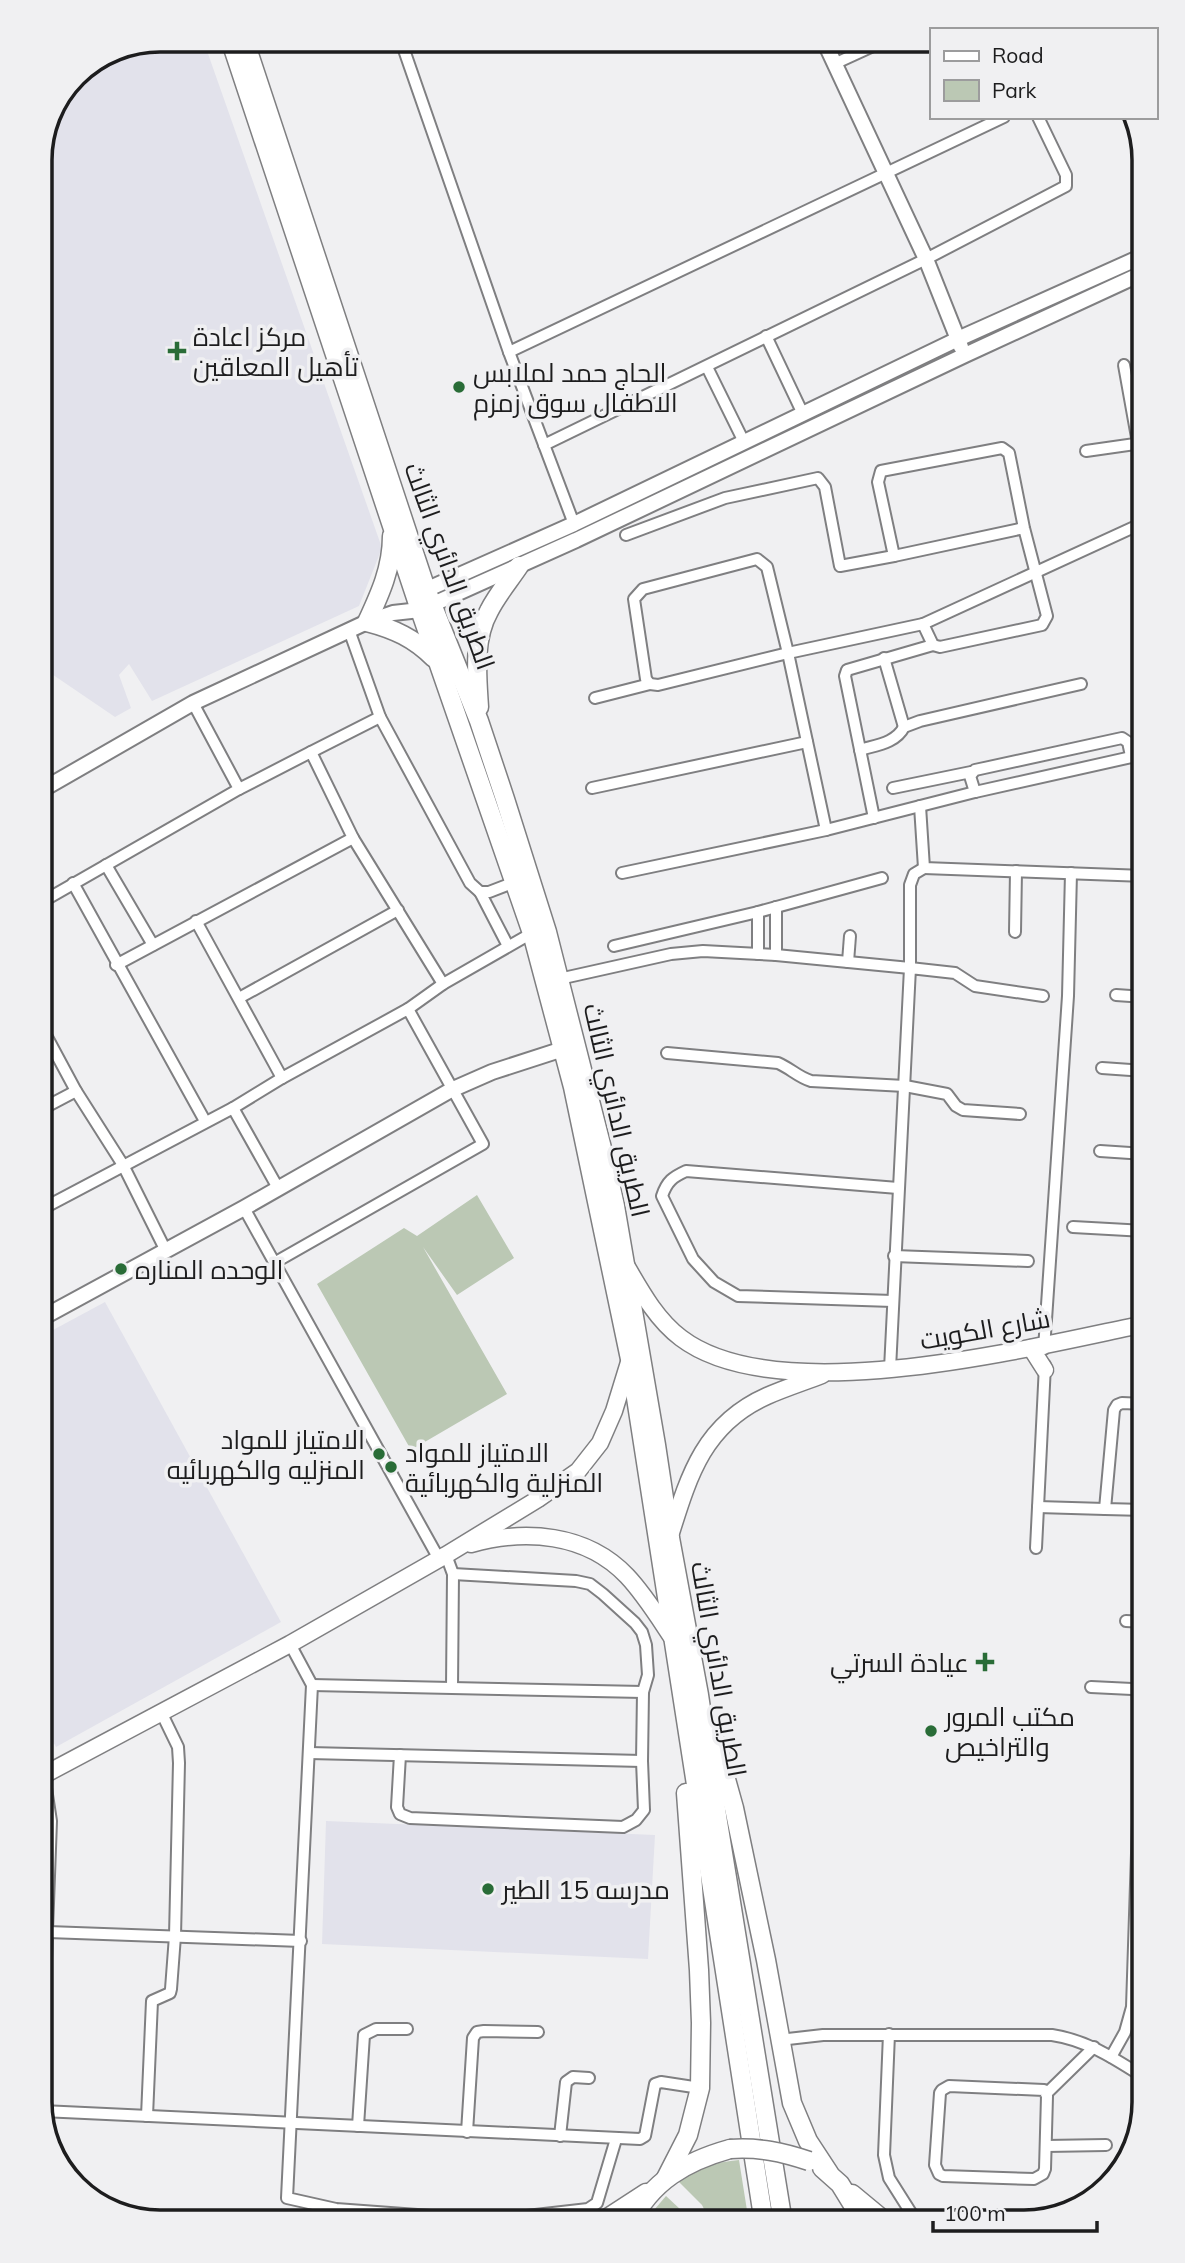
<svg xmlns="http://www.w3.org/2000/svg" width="1185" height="2263" viewBox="0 0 1185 2263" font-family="Mulish,Cairo,sans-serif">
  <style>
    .built { fill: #e2e2eb }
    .green { fill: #bbc8b4 }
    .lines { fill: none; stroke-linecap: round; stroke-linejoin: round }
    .minor-casing { stroke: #7f7f81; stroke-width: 14 }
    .tertiary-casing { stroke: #7f7f81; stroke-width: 18 }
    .secondary-casing { stroke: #7f7f81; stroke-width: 19 }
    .trunk-casing { stroke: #7f7f81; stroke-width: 21 }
    .minor { stroke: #fff; stroke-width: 10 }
    .tertiary { stroke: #fff; stroke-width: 14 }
    .secondary { stroke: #fff; stroke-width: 16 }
    .trunk { stroke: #fff; stroke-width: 18 }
    .trunk-bridge-casing { stroke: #7f7f81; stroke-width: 21; stroke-linecap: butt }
    .trunk-bridge { stroke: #fff; stroke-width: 18 }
    .poi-dot { fill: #296c37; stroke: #f0f0f2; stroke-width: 2.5 }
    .labels { text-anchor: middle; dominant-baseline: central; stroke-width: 7; stroke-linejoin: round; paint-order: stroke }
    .poi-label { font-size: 26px; fill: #1d1d1e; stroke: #f0f0f2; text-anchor: start }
    .street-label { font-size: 26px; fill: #1d1d1e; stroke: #f0f0f2 }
    .rim { fill: none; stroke: #1d1d1e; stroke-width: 3.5 }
  </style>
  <rect width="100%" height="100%" fill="#f0f0f2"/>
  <g class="built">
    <path d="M206,48L382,548L359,606L152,701L129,664L119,675L131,708L115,717L40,666V153L76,75L115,49Z"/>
    <path d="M105,1302L281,1622L56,1747L40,1718V1337Z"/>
    <path d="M326,1821L655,1835L648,1959L322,1944Z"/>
  </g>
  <g class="green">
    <path d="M477,1195L514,1258L457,1295L423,1247L507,1394L411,1450L317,1284L404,1228L417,1236Z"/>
    <path d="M739,2160L749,2223H711L702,2205L678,2181C697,2167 716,2162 739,2160Z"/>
    <path d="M666,2196L695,2223H647L649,2216Z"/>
  </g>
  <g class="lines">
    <defs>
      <g id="minor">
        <path d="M403,47L509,352L574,524"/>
        <path d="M834,64L882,42"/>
        <path d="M766,336L803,414"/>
        <path d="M509,352L1004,117"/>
        <path d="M1124,365L1138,443"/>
        <path d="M707,367L744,442"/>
        <path d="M544,445L926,259L1066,186V175L1038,117"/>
        <path d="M1086,451L1142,443"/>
        <path d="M626,535L725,498L818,478L825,487L840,566L894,556"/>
        <path d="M757,559L767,567L788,653L658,685L650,684L646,679L634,599L643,589Z"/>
        <path d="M923,624L933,645L940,647L1042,625L1047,616L1024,528L1009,453L1002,448L881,471L878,482L894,556L1024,528"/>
        <path d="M349,630L380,717"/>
        <path d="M884,658L904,727"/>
        <path d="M595,698L650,684"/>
        <path d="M860,750C876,745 896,743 904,727L920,721L1081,684"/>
        <path d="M311,752L380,717L470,883L480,892H489L515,882"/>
        <path d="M1145,754L975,792L826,830L788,653L923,624L1145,522"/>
        <path d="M40,772L48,786"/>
        <path d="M592,788L807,742"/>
        <path d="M893,788L971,772"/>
        <path d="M975,792L970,776L975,770L1122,738L1128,742L1131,756"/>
        <path d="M920,806L924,868L1145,876"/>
        <path d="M874,818L845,676L847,670L933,645"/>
        <path d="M353,838L443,984"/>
        <path d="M106,865L153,945"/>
        <path d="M622,873L826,830"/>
        <path d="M73,883L205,1121"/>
        <path d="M480,892L508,946"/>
        <path d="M40,903L239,789L193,703"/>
        <path d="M196,921L282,1078"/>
        <path d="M1015,932L1016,871"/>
        <path d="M614,946L758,912L882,878"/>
        <path d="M758,954V912"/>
        <path d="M776,955V907"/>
        <path d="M848,962L850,936"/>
        <path d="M116,965L353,838L311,752L239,789"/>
        <path d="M559,979L671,954L703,951L776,955L910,968V885L914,874L924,868"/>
        <path d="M1116,995L1145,997"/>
        <path d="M239,998L398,910"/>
        <path d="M408,1009L443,984L532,933"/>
        <path d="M40,1024L76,1091L123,1165L166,1251"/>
        <path d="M667,1053L778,1063C790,1068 798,1077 811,1081L905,1086L947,1094L956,1106L963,1110L1020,1114"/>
        <path d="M1102,1068L1145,1071"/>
        <path d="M40,1110L76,1091"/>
        <path d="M1100,1151L1145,1154"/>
        <path d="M244,1208L439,1559"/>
        <path d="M40,1210L233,1108"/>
        <path d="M1073,1227L1145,1231"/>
        <path d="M894,1256L1028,1261"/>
        <path d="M274,1263L483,1144L408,1009L282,1078L233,1108L278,1188"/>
        <path d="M893,1301L738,1296L714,1282L693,1259L662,1196C667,1181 673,1177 686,1171L898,1188"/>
        <path d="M1044,1349L1068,996L1071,873"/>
        <path d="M890,1369L910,968L955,973L975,986L1043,996"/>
        <path d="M1038,1507L1105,1509"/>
        <path d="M1145,1510L1105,1509L1114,1410L1117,1405L1122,1403L1145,1404"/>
        <path d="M1036,1548L1045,1365"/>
        <path d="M446,1555L453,1574L452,1687"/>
        <path d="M1126,1621L1145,1622"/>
        <path d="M290,1644L312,1685L287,2198L336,2209L458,2218H509L588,2209L597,2203L616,2139"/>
        <path d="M312,1685L643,1692"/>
        <path d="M1091,1687L1132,1689L1139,1693L1142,1700L1132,2007L1125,2032L1111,2057"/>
        <path d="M309,1753L642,1761"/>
        <path d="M400,1755L397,1807L400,1814L410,1818L623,1827L636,1820L644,1810L642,1761L643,1692L648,1675L646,1645L642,1632L635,1623L603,1594L590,1584L576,1581L453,1574"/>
        <path d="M48,1932L301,1941"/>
        <path d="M40,1992L45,1985L51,1821L44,1775"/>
        <path d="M889,2034L884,2155L889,2178L913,2216L918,2220L933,2223"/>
        <path d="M779,2040L823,2035H1052C1087,2040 1115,2059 1145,2078"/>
        <path d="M949,2086L1044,2090L1047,2096L1045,2169L1043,2174L1034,2179L943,2176L939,2174L935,2165L940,2093L942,2090Z"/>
        <path d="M1047,2093L1094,2047"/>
        <path d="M42,2111L640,2139L645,2136L655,2084L661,2082L700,2088"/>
        <path d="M147,2116L152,2001L170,1993L171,1989L175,1936L179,1763L178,1747L162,1714"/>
        <path d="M358,2126L364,2035L376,2029H407"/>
        <path d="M467,2132L473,2038L477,2032L484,2031L538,2032"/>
        <path d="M560,2136L566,2082L573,2077L589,2078"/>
        <path d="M1046,2146L1106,2145"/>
      </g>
      <g id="tertiary">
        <path d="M825,43L926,259L961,347"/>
        <path d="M419,593L574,524L958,339L1145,255"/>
        <path d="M40,791L193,703L367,622L393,613L420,610L576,540L965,355L1145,272"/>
        <path d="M40,1319L244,1208L451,1090L492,1072L563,1049"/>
      </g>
      <g id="secondary">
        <path d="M627,1267C642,1293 657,1320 681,1338C779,1412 1032,1347 1145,1324"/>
        <path d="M1031,1348L1045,1370"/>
        <path d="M670,1536C689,1475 704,1424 767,1396C785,1388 804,1382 822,1375"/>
        <path d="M471,1544C525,1529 586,1533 627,1576C644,1594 657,1615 671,1636"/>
        <path d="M40,1777L290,1644L446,1555L538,1499L578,1471L600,1443L614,1411L630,1359"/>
      </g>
      <g id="trunk">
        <path d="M233,48L420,610L532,933L573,1087L630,1359L764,2223"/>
        <path d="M247,48L426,589L479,721L505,799L547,932L604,1156L615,1206L656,1445L670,1538L699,1695L718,1822L783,2223"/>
        <path d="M392,536C392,568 380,594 367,622C394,629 414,638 434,658"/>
        <path d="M479,707C477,676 473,639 489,611C497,595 509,581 519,566"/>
        <path d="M715,1740L734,1808L766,1960L792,2103L808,2141L829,2173"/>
        <path d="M822,2168L840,2184L864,2223"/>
        <path d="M666,2178L688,2135L700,2088L701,2023L699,1970L686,1793"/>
        <path d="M852,2194L887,2223"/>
        <path d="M596,2223L606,2219L646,2193"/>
        <path d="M631,2223C651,2181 687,2161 730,2149"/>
      </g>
    </defs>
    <use href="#minor" class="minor-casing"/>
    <use href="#tertiary" class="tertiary-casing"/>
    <use href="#secondary" class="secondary-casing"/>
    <use href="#trunk" class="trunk-casing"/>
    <use href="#minor" class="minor"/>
    <use href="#tertiary" class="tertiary"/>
    <use href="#secondary" class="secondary"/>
    <use href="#trunk" class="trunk"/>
    <defs>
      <path id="trunk-bridge" d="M730,2149C759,2147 782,2152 809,2161"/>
    </defs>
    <use href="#trunk-bridge" class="trunk-bridge-casing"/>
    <use href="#trunk-bridge" class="trunk-bridge"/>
  </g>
  <g class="poi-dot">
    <path d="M173.5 340.5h7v7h7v7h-7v7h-7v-7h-7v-7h7z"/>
    <circle cx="459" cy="387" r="7"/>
    <circle cx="121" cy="1269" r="7"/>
    <circle cx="379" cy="1454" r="7"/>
    <circle cx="391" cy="1467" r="7"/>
    <path d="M981.5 1651.5h7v7h7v7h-7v7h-7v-7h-7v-7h7z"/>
    <circle cx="931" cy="1731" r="7"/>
    <circle cx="488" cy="1889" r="7"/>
  </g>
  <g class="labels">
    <g class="poi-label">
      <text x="193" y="336">مركز اعادة<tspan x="193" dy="30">تأهيل المعاقين</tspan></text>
      <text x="473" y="372">الحاج حمد لملابس<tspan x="473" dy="30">الاطفال سوق زمزم</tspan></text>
      <text x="135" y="1269">الوحده المناره</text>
      <text x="365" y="1439" text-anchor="end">الامتياز للمواد<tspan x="365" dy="30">المنزليه والكهربائيه</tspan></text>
      <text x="405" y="1452">الامتياز للمواد<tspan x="405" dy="30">المنزلية والكهربائية</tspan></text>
      <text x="969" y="1662" text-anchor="end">عيادة السرتي</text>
      <text x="945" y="1716">مكتب المرور<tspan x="945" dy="30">والتراخيص</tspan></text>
      <text x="502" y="1889">مدرسه 15 الطير</text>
    </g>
    <g class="street-label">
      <text transform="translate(450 566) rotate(70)">الطريق الدائري الثالث</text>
      <text transform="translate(617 1110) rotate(77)">الطريق الدائري الثالث</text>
      <text transform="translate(985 1329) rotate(-10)">شارع الكويت</text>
      <text transform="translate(719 1669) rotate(80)">الطريق الدائري الثالث</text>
    </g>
  </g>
  <path d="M0 0H1185V2263H0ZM160 52H1024A108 108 0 0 1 1132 160V2102A108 108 0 0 1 1024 2210H160A108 108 0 0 1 52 2102V160A108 108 0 0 1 160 52Z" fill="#f0f0f2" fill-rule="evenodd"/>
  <path class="rim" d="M160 52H1024A108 108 0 0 1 1132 160V2102A108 108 0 0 1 1024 2210H160A108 108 0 0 1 52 2102V160A108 108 0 0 1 160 52Z"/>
  <rect x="930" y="28" width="228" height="91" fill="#f0f0f2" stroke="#9c9c9d" stroke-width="2"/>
  <rect x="944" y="51" width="35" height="10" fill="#ffffff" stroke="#9c9c9d" stroke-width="2"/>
  <text x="992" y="63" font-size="21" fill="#1d1d1e">Road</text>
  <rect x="944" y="80" width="35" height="21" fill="#bbc8b4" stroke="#9c9c9d" stroke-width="2"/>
  <text x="992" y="98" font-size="21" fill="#1d1d1e">Park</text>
  <path d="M933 2221v10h164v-10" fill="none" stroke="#1d1d1e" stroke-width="3.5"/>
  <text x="944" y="2221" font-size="21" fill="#1d1d1e" stroke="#f0f0f2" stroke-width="5" paint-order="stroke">100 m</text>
</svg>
